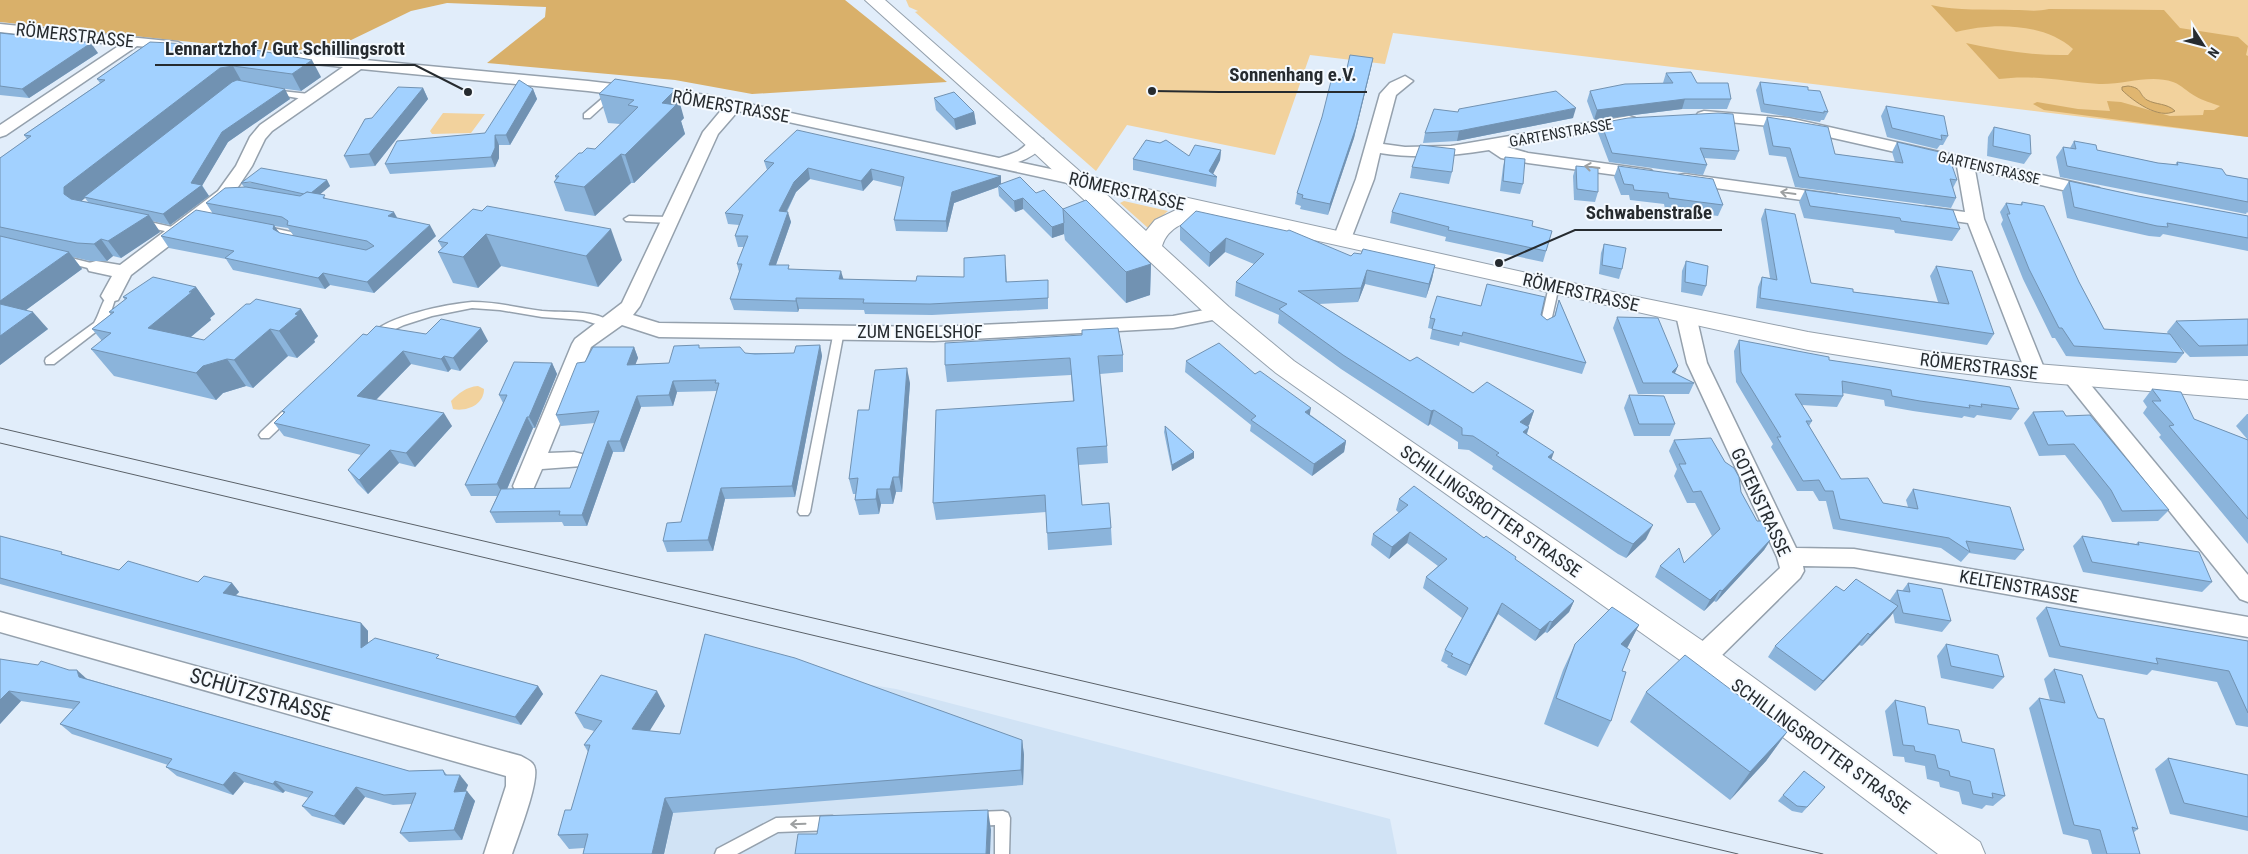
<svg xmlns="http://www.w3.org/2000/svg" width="2248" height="854" viewBox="0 0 2248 854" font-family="'Roboto Condensed',sans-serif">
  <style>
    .built { fill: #d1e3f5 }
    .green { fill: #f2d29d }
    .forest { fill: #d9b06a }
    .water { fill: #e0b670; stroke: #a88c5c }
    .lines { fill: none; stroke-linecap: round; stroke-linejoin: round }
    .service-casing { stroke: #95a1ad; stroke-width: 3 }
    .minor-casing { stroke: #95a1ad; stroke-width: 3 }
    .tertiary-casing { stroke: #95a1ad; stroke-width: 2 }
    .service { fill: #fff; fill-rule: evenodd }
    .minor { fill: #fff; fill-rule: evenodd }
    .tertiary { fill: #fff; fill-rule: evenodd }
    .tram { stroke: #5a6168; stroke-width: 1 }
    .wall { fill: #8bb4db; fill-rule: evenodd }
    .shaded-wall { fill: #7192b2 }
    .building { fill: #a2d1ff; stroke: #7192b2 }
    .oneway { stroke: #9da0a1 }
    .labels { text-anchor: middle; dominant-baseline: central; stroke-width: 4; stroke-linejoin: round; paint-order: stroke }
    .far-street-label { font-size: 15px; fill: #262b2f; stroke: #f5faff }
    .street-label { font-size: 18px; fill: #262b2f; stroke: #f5faff }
    .near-street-label { font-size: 21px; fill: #262b2f; stroke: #f5faff }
    .leader { fill: none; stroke: #262b2f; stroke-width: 2 }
    .callout-dot { fill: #262b2f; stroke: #f5faff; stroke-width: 2 }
    .callout-label { font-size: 19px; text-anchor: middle; font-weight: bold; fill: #262b2f; stroke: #f5faff; stroke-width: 4; stroke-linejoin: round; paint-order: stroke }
  </style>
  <rect width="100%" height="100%" fill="#e1edfa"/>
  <path class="built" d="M800,673L896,689L1390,819L1397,854H665L672,813Z"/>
  <g class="green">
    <path d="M906,0H2248V137L1393,33L1385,64L1310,55L1275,155L1127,125L1096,171L915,12L918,11L909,7Z"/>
    <path d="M443,113L484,114H485L471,133L432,134L430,131Z"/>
    <path d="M1124,201L1168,211L1148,228L1120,203Z"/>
    <path d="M478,386L484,389C484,405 466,412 453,409L451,401C459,393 466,387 478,386Z"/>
  </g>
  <g class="forest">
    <path d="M0,0H845L947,82L752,94L675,80L487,63L545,17L546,7L447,3L411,11L345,43L287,52L0,22Z"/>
    <path d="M1931,5C1958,11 1986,9 2014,10C2027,10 2036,12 2049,9L2164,10L2180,28L2238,37L2248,46L2246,55L2248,56V137L2044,110L2033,104L2037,102L2078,109L2110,111L2107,101L2121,102L2170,116L2203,115L2204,110H2214L2220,106C2212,103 2203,101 2195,96C2187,92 2182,85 2173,82C2149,74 2124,85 2099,84C2065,82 2034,74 1999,79L1966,43C1999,50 2034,56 2068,55L2073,49C2044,23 1993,22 1956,32Z"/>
  </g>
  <path class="water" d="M2128,86C2143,88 2138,94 2147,100C2156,105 2167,103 2175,111C2159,120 2133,101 2122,90V87Z"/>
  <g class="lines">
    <defs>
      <g id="service">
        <path d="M271,90L309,94L313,97L309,100L274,94H271Z"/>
        <path d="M611,91L614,92V96L590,118H584V114Z"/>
        <path d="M629,216L670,217L675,220L670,223L626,221L624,219Z"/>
        <path d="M141,220L181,229L183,231L178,234L138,225V221Z"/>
        <path d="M263,226L291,232L293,234L291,238L299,242L297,244L294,245L283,241L282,236L260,231V227Z"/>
        <path d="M63,256L99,265L101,267L96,270L60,261L58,259Z"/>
        <path d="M1554,283L1559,286L1550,326L1545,329L1540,326L1549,286Z"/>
        <path d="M111,293L116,296L110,315L102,327L54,364H46L45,361L46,358L94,323C100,314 103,296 111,293Z"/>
        <path d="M472,302C497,302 519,308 542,311C562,313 600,309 614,325L609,328L583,320L542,317L500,310L472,308L432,316L404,325L376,338L371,335C386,316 448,304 472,302Z"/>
        <path d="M839,328L844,331L810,512L808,515H800L798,512L834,331Z"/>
        <path d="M286,411L290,412L292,415L290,418L269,438H261L259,435L261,432L282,412Z"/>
        <path d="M1003,811L1008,813L1010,818L1009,854H995V825L976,826L971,824L969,819L971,814L976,812Z"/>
        <path d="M832,816L837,818L839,823L837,828L832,830L778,832L737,854H715L717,849L776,818Z"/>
      </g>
      <g id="minor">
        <path d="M0,24L178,42L185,46L178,50L137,46L6,135L0,137V125L120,45L0,32Z"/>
        <path d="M281,52L588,81L707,95L999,158C1005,156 1012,154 1018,151C1028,145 1030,136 1043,139L1045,143C1038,153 1030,158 1018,162L1083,176L1086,180L1083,184L1077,185L738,111L718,134L640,306L633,315L659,323L934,327L1173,316L1220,307L1227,309L1230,313L1227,317L1173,328L934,341L659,337L622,325L591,347L548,453L574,452L582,454L585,460L582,466L542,469L532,492L524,494L516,492L513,486L572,344L575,339L622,303L703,132L723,108L588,91L361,69L272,131L265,139L252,166L230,199L131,275L118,300L111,302L104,300L101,296L112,276L89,271L87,267L89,263L96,261L120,265L218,191L236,166L250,137L260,125L343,67L276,60L273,57L276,54Z"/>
        <path d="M1405,76L1413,81L1396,95L1383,144L1405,147L1451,146L1629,116L1635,118L1637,121L1635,124L1507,147L1528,153L1645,169L1651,170L1654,174L1651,178L1645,179L1528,163L1501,158L1489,150C1452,156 1417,159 1380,153L1374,179L1351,239L1348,243H1336L1333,239L1356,179L1380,94L1390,83Z"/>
        <path d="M1704,111L1789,118L2099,188L2102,192L2099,196L2093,197L1975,170L1984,219L2046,373L2043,378L2036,380L2029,378L2026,373L1968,223L1926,217L1920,216L1917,212L1920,208L1926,207L1965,212L1957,166L1789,128L1698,119L1696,116L1698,113Z"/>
        <path d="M1685,174L1831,194L1837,195L1840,199L1837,203L1831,204L1679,183L1676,179L1679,175Z"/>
        <path d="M1686,309L1693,310L1696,315L1707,363L1796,548L1854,549L2248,617V637L1854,567L1803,566L1804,571L1800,578L1711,666L1702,669L1693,666L1689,658L1693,650L1780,568L1777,557L1687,363L1676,315L1679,310Z"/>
        <path d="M2073,370L2080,372L2248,575V602L2240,599L2066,382L2063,377L2066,372Z"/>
        <path d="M0,612L521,756C528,760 534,762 535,769C538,785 518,836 512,854H484L506,786V776L0,632Z"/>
      </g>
      <path id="tertiary" d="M865,0H885L1084,175L1627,295L1808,332L1926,351L2036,364L2248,381V399L2036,382L1926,369L1808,350L1206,216C1188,221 1168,226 1162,246L1229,307L1294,361L1713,648L1980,842L1985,854H1938L1691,668L1276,373L1211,319L1029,148ZM1104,192L1178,209L1155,220L1146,231Z"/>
    </defs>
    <use href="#service" class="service-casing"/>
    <use href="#minor" class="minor-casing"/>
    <use href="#tertiary" class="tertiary-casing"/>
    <use href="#service" class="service"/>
    <use href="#minor" class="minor"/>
    <use href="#tertiary" class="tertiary"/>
    <g class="tram">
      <path d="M0,428L1823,854"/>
      <path d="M0,443L1738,854"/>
    </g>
  </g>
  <g class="wall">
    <path d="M0,33L98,53L29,98L0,95Z"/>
    <path d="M150,42L321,77L301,91L279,88L290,99L228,142L202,185L209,196L170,225L152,221L160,232L121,258L113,256L107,261H90L73,257L82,269L26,310L48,329L0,365V158L27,139L24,135L100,83L97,79ZM85,198L88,202L81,201Z"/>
    <path d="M1373,58L1371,68L1354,138L1328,215L1300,209L1301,206L1295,204L1297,193L1345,77Z"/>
    <path d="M1666,73L1697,83L1731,99L1727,109H1682L1594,120L1587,101L1590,91L1663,83Z"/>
    <path d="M615,79L684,118L681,121L685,134L634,183H631L595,216L565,211L554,182L556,179L555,176L582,153L595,149L620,124L608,123L599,94Z"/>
    <path d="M1760,82L1808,90L1828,112L1824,120H1821L1820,122L1761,112L1756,90Z"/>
    <path d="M423,88L428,99L375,166L350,168L344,156L372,118Z"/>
    <path d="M533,89L537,99L510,145H499V158L495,167L390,174L385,164L485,133Z"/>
    <path d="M934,98L974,112L976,124L956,130L936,110Z"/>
    <path d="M1886,106L1948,136L1943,145H1940L1937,149L1887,137L1881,116Z"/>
    <path d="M1458,112L1573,118L1457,141L1423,143L1425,133Z"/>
    <path d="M1767,117L1835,154L1895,162L1892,152L1897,142L1957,180L1953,188L1956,198L1951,208L1795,187L1786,157L1769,155L1763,127Z"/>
    <path d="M1601,123L1739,151L1735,160L1704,158L1707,165L1703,175L1609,162L1598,133Z"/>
    <path d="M1994,127L2031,154L2024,164L1987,156L1988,137Z"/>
    <path d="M2074,141L2097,150L2158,163L2175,165L2177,162L2226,175L2248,179V213L2247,212L2246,214L2060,177L2056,157L2063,147L2070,148Z"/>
    <path d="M1221,150L1220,160L1213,174L1217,177L1216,187L1133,170V159L1189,156Z"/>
    <path d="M1505,157L1523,184L1520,194L1500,191L1503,167Z"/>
    <path d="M764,161L1001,176V184L1036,193L1063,209L1151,264L1150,295L1126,303L1065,240L1064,234L1052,238L1023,209L1015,212L999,196L998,187L954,203L947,232L896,231L894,220L902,187L873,180L863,191L810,179L796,192L787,212L791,222L776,265L790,269L843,279L916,281L964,277L1006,266L1007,282L1048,291V309L932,315L865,314L864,310L799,309L798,312L734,310L730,299L739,272L737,264L744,247H738L735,236L739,225L728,224L725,213L767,170Z"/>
    <path d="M1576,166L1598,192L1595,202L1574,200L1573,176Z"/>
    <path d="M1618,166L1723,205L1718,216L1665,209L1664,204L1630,200L1629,195H1621L1614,177Z"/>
    <path d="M1412,167L1452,172L1449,184L1410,178Z"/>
    <path d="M327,180L330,186L320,194L327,199L397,218L436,236L374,293L330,285L325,289L233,270L226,259L169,248L161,236L213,214L206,203L244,187L241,183ZM274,226L288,228L294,236L280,233Z"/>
    <path d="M2069,181L2138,196L2248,216V251L2163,234L2160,237L2149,236L2067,218L2062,192Z"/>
    <path d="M1805,190L1960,229L1952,241L1895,233L1894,230L1804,218L1799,202Z"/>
    <path d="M2022,202L2079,282L2104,329L2168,334L2167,332L2176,321L2248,319V356L2190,357L2178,345L2184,353L2176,363L2066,356L2055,338H2052L2023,279L2001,224L2003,220L2000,212L2006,203L2020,205Z"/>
    <path d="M473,209L622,260L598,287L501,266L478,288L453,283L438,252L442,248L438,241Z"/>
    <path d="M1765,209L1811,283L1853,292L1938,302L1930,276L1936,266L1994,334L1987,345L1756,308L1758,287L1762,277L1770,278L1761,219Z"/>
    <path d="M1392,212L1532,226L1552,231L1543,262L1445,241L1446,237L1390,223Z"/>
    <path d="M1180,226L1351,256L1361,254L1435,265L1432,279L1426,298L1365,284L1358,302L1319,304L1410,361L1473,393L1534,411L1529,425L1528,426L1529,427L1527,434L1551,459L1646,539L1626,558L1618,554L1492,469L1493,466L1469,450L1458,449V442L1430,424L1428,426L1341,369L1278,323L1279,315L1235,296L1236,282L1254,264L1225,252L1209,267L1180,240Z"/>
    <path d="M1604,244L1622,269L1619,279L1599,274L1601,253Z"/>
    <path d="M1686,261L1706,286L1702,296L1681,292L1682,271Z"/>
    <path d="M196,287L215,314L210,318L211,320L191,337L204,340L301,309L318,336L314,340L315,342L297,358L288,356L253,388L246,386L223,393L216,400L114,376L91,349L102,341L92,329L111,314L109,312L125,300L123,297Z"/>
    <path d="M1559,300L1586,363L1582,374L1460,342L1459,346L1430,339L1432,329L1428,328L1430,318L1481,306L1541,315L1547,320L1554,317Z"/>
    <path d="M1617,317L1678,366L1675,373L1694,383L1689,394H1638L1613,328Z"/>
    <path d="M367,335L488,341L460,371L451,369L448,372L411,364L376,400L452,426L415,467L399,463L368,494L357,483L348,470L361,455L284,436L274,423L284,414L282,411Z"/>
    <path d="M1739,340L1829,360L2019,409L2011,420L1977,415L1974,418L1964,416L1962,418L1913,411L1885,406L1884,400L1843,393V396L1837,407L1802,405L1812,421L1809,426L1841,479L1883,503L1908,507L1906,500L1913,489L2024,550L2015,560L1969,553L1961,562L1941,548L1833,529L1826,501H1819L1813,491H1797L1771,447L1773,444L1736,382L1734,351Z"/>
    <path d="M820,345L822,356L795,497L725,499L713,551L667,552L663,541L681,522L717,391L677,392L673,406L641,407L624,452H613L587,526H564L562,522L496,523L490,512L497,496H471L465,485L503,403L499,395L552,363L557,374L535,428H533L507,489L570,488L595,423L561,426L556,415L585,362L634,347L638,358L635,364L669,363L700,348L745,353H794Z"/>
    <path d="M1123,355V372L1100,374L1107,446L1108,463L1078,465L1082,505L1111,528L1112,545L1048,550L1046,512L936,520L933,503L1073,401L1071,375L947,382L945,365Z"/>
    <path d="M1186,361L1255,374L1346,441L1344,452L1312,476L1250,431L1251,425L1185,372Z"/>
    <path d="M910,383L902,492H896L893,504H881L879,514L859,515L855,500L856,494H853L849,479L869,410Z"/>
    <path d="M2152,389L2194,419L2248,440V544L2159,437L2161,435L2143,413L2147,407L2143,401Z"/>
    <path d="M1629,395L1675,424L1670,436H1634L1624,408Z"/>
    <path d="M2033,412L2066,416L2169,510L2158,521L2112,522L2101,501L2065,455L2039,456L2024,423Z"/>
    <path d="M2247,414H2248V440L2236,426Z"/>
    <path d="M1165,426L1194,452V458L1172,471L1164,432Z"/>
    <path d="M1674,440L1741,492L1757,521L1771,539L1764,550L1716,602L1714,601L1704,611L1655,577L1660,566L1684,563L1712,536L1695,503H1687L1674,476L1677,469L1669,451Z"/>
    <path d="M1399,499L1484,538L1574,601L1569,612L1547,633L1545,632L1535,641L1498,614L1466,676L1447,667L1448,665L1441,661L1445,650L1462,618L1423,588L1426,577L1438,566L1407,543L1389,559L1371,545L1373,534L1399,513L1396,510Z"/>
    <path d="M0,536L119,570L198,582L232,583L239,592L236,595L361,623L368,631V643L442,660L538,686L543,694L521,725L0,584Z"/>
    <path d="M2082,536L2136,544L2138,542L2212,582L2202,592L2083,572L2073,546Z"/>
    <path d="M1908,583L1951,621L1942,632L1895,623L1893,613L1862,646L1859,645L1815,691L1768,657L1775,646L1844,591L1890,600L1897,590L1902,591Z"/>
    <path d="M2046,607L2248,641V727L2236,725L2217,682L2152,670L2147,675L2049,657L2036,618Z"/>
    <path d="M1639,625L1627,648L1611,721L1598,747L1544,724L1563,670L1575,644Z"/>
    <path d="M1946,644L2004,677L1993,689L1941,678L1937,656Z"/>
    <path d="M0,659L88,679L409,771L443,770L447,775L468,785L465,791L475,801L462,840L409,842L400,833L412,804L393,805L365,797L344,825L312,816L302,806L309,798L285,791L283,793L244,782L233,795L177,776L166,767L168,765L72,734L60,724L73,709L21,701L0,724Z"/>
    <path d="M2054,669L2094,709L2138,829L2133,833L2140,854H2092L2088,840L2063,834L2029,708L2039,698L2050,700L2044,679Z"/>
    <path d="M1646,692L1787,732L1766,761L1730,800L1630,722Z"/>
    <path d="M1895,700L1928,724L1962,742L2005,796L1993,806L1986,805L1982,809L1962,804L1959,792L1940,787L1939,782L1927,779L1925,766L1905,762L1904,757L1893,756L1885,711Z"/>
    <path d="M665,706L649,731L680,734L1022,740L1024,755L1023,785L673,813L664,854H583L584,848L569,849L558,835L571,810L588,752L584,745L594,731L584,728L575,713Z"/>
    <path d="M2168,758L2248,775V831L2170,814L2155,769Z"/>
    <path d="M1825,787L1802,813L1792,811L1778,801L1783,795Z"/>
  </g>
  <g class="shaded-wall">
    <path d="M91,43L98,53L29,98L22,89Z"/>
    <path d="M1373,58L1371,68L1354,138L1328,215L1330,204Z"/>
    <path d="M312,60L321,77L301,91L292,74Z"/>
    <path d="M233,66L242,82L84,197L85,198L77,205L64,194V187L220,68Z"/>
    <path d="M423,88L428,99L375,166L369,154Z"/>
    <path d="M285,89L290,99L228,142L202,186L209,196L170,225L163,214L191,183L222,132Z"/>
    <path d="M533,89L537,99L510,145L506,135Z"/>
    <path d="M676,89L684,118L681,121L685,134L634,183L625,155L662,103Z"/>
    <path d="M1685,99L1682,109L1594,120L1597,110Z"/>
    <path d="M1576,108L1573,118L1457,141L1459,131Z"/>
    <path d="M974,112L976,124L956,130L954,119Z"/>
    <path d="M495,135L499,145V158L495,167L491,157Z"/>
    <path d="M1221,150L1220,160L1212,176L1209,171Z"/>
    <path d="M621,154L631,183L595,216L584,187Z"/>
    <path d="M808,168L810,179L796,192L781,222L779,211L794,182Z"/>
    <path d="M871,169L873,180L863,191L861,181Z"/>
    <path d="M1001,176V186L998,185V187L954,203L947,232L946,221L952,192Z"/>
    <path d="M327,180L330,186L312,201L308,195Z"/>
    <path d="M1023,198V209L1015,212L1014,201Z"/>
    <path d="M394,212L400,223L388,216Z"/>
    <path d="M788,212L791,222L772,276L769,265Z"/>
    <path d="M149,215L160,232L121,258L108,241Z"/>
    <path d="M1064,223V234L1052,238V227Z"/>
    <path d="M274,225L281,236L273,229Z"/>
    <path d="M430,225L436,236L374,293L367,282Z"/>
    <path d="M611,229L622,260L598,287L586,256Z"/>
    <path d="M486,234L501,266L478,288L463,257Z"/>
    <path d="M1226,238L1225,252L1209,267L1210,253Z"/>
    <path d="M101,239L113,256L107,261L94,244Z"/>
    <path d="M69,252L82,269L11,321L0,308V301Z"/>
    <path d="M1151,264L1150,295L1126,303V272Z"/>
    <path d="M1435,265L1432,279L1426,298L1429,284Z"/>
    <path d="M1367,270L1365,284L1358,302L1361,288Z"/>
    <path d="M841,271L844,281L839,279Z"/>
    <path d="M323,273L330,285L325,289L318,278Z"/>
    <path d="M196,287L215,314L210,318L211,320L169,355L148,328Z"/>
    <path d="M796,298L799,309L798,312L796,301Z"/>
    <path d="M301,309L318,336L314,340L315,342L297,358L279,331L295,314Z"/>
    <path d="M33,312L48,329L0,365V336Z"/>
    <path d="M481,328L488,341L460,371L453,358Z"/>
    <path d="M270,329L288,356L253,388L234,360Z"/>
    <path d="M820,345L822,356L795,497L792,486Z"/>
    <path d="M634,347L638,358L631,376L627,365Z"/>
    <path d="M403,351L411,364L366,410L357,396Z"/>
    <path d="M444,356L451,369L448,372L441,359Z"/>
    <path d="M227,359L246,386L223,393L216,400L196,373L203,366Z"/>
    <path d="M552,363L557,374L535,428L529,417Z"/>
    <path d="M1678,366L1673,377L1672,372Z"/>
    <path d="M907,368L910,383L902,492L899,477Z"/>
    <path d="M673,381L677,392L673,406L669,395Z"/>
    <path d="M637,396L641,407L624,452L620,441Z"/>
    <path d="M1311,408L1309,419L1305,412Z"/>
    <path d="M1434,410L1430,424L1428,426L1431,411Z"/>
    <path d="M1534,411L1529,425L1515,436L1520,422Z"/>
    <path d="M444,413L452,426L415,467L406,453Z"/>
    <path d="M527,417L533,428L504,496L497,484Z"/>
    <path d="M1529,427L1524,441L1523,432Z"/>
    <path d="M608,441L613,452L587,526L582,515Z"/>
    <path d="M1346,441L1344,452L1312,476L1314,464Z"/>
    <path d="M390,450L399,463L368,494L359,480Z"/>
    <path d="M1194,452V458L1172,471V465Z"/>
    <path d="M1554,452L1549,466L1548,457Z"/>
    <path d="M893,477L896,492L893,504L890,489Z"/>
    <path d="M721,488L725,499L713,551L708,540Z"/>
    <path d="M877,489L881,504L879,514L876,499Z"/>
    <path d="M1653,525L1646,539L1626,558L1633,544Z"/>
    <path d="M1410,532L1407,543L1389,559L1392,547Z"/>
    <path d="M1771,539L1764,550L1716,602L1722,591Z"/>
    <path d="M232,583L239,592L230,601L223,593Z"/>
    <path d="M1720,590L1714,601L1704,611L1710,600Z"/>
    <path d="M1574,601L1569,612L1547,633L1552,622Z"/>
    <path d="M1502,603L1498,614L1466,676L1470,665Z"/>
    <path d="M1898,606L1890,617L1862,646L1870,635Z"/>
    <path d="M1550,621L1545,632L1535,641L1540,630Z"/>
    <path d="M361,623L368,631V657L361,648Z"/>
    <path d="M1639,625L1625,652L1621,644Z"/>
    <path d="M1868,633L1859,645L1815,691L1823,681Z"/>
    <path d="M77,670L88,680L79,677Z"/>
    <path d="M538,686L543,694L521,725L515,717Z"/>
    <path d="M9,691L21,701L0,724V700Z"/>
    <path d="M657,691L665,706L641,745L632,729Z"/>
    <path d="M1787,732L1766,761L1730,800L1750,772Z"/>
    <path d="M1022,740L1024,755L1023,785L1021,770Z"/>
    <path d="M234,772L244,782L233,795L223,785Z"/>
    <path d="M460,775L468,785L462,801L454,792Z"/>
    <path d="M275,781L285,791L283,793L273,784Z"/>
    <path d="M356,787L365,797L344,825L334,816Z"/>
    <path d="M467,791L475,801L462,840L454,830Z"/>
    <path d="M665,798L673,813L664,854H652Z"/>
    <path d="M988,810L991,830L990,854H986Z"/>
  </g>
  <g class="building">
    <path d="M0,33L91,43L22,89L0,86Z"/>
    <path d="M150,42L232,46L312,60L292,74L233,66L220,68L64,187V194L71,199L149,215L108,241L101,239L94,244L77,243L0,227V158L31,136L24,135L105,80L97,79Z"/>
    <path d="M1350,55L1373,58L1356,127L1330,204L1302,198L1303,195L1297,193L1322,117L1331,81L1345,77Z"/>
    <path d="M1691,72L1697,83H1728L1731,99H1685L1597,110L1590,91L1625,84L1673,83L1666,73Z"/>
    <path d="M615,79L676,89L662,103L676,105L625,155L621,154L584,187L554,182L559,176H555L579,153H582L587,148L595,149L638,107L628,105L634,100L599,94Z"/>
    <path d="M237,80L285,89L222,132L191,183L202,185L163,214L84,197L232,82Z"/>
    <path d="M519,80L533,89L506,135H495V148L491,157L385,164L397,141L485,133Z"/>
    <path d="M1760,82L1808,87V90L1820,91L1828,112L1824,111V113L1764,104Z"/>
    <path d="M398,87L423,88L369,154L344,156L365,119L372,118Z"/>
    <path d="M1556,91L1576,108L1459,131L1425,133L1434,109L1458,112L1459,109Z"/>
    <path d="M954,92L974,112L954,119L934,98Z"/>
    <path d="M1886,106L1944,116L1948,136L1941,135L1942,140L1892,128Z"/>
    <path d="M1718,113L1733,114L1739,151L1700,148L1707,165L1612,153L1601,123L1628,118Z"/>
    <path d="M1767,117L1828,127L1835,154L1903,163L1897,142L1948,154L1957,180L1950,179L1956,198L1799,177L1790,148L1773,146Z"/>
    <path d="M1994,127L2030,135L2031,154L1993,146Z"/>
    <path d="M797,130L1001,176L952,192L946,221L894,220L904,177L871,169L861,181L808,168L794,182L779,211L788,212L769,265H789L788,269L841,271L839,279L916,281L917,276L964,277V258L1005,255L1006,282L1048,280V298L930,304L863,303L864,299L796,298V301L730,299L742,264H737L748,236H735L743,215L725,213L774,163L764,161Z"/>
    <path d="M1146,140L1160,143L1166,140L1189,156L1195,145L1221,150L1209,171L1217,177L1133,159Z"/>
    <path d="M2074,141L2096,145L2097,150L2158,163L2178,165L2177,162L2222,169L2226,175L2248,179V202L2067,166L2063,147L2076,149Z"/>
    <path d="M1420,145L1455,149L1452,172L1412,167Z"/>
    <path d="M1505,157L1525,159L1523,184L1503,181Z"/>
    <path d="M1576,166L1598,168V192L1577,189Z"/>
    <path d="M1618,166L1713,179L1723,205L1669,198L1668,193L1634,190L1633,185L1624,184Z"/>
    <path d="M261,168L327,180L311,193L307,192L304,194L250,182L241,183Z"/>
    <path d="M1020,177L1036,193L1044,190L1065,211L1063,209L1064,223L1052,227L1023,198L1014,201L998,185Z"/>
    <path d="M2069,181L2138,196L2248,216V238L2167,223L2168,227L2157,226L2074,207Z"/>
    <path d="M246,187L300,196L307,192L325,195L323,198L394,212L388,216L430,225L367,282L323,273L318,278L225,258L234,251L161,236L196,210L274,225L273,229L280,233L366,250L374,246L367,241L287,225L288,221L282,217L206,203L225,188Z"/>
    <path d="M1805,190L1953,210L1960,229L1901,221L1900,218L1810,206Z"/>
    <path d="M1400,193L1533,221L1532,226L1552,231L1546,251L1448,230L1449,227L1392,212Z"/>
    <path d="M1086,200L1151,264L1126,272L1063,209Z"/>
    <path d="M2022,202L2044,206L2079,282L2104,329L2170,334L2184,353L2074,346L2062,328H2059L2029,269L2007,214H2010L2006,203L2022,205Z"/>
    <path d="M487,206L611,229L586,256L486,234L463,257L438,252L448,243L438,241L473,209L482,211Z"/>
    <path d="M1765,209L1795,214L1811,283L1853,289V292L1949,304L1936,266L1972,271L1994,334L1760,298L1762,277L1777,280Z"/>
    <path d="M1196,211L1287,231L1289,230L1351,256L1354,253L1361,254L1363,249L1435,265L1429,284L1367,270L1361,288L1298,291L1410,361L1417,357L1473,393L1487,382L1534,411L1520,422L1529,427L1523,432L1554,452L1548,457L1653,525L1633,544L1625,540L1496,455L1499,453L1473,436L1462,435V428L1434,410L1431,411L1343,355L1279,309L1287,304L1236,282L1264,254L1226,238L1210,253L1180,226Z"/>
    <path d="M0,236L69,252L0,301Z"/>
    <path d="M1604,244L1626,248L1622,269L1602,265Z"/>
    <path d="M1686,261L1708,266L1706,286L1685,282Z"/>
    <path d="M153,277L196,287L189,292H192L148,328L204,340L246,304H250L256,299L301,309L295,314L298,315L279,331L270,329L234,360L227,359L203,366L196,373L91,349L111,333L92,329L114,312H109L127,298L123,297Z"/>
    <path d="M1487,284L1545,297L1541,315L1547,320L1555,316L1559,300L1586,363L1463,332L1462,336L1432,329L1435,319L1430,318L1437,296L1481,306Z"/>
    <path d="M0,304L33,312L0,336Z"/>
    <path d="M1617,317L1658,318L1678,366L1672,372L1694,383H1643Z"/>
    <path d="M441,319L481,328L453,358L444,356L441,359L403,351L357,396L444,413L406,453L390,450L359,480L348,470L370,445L274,423L285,412L282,411L329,367L363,334L367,335L376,326L426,334Z"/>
    <path d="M2248,319V345L2199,346L2176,321Z"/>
    <path d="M1118,328L1123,355L1098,356L1107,446L1077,448L1082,505L1109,503L1111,528L1047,533L1045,495L933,503L936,410L1074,401L1070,358L945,365V343L1082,335V330Z"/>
    <path d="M1739,340L1829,357V360L2010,387L2019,409L1981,404L1982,407L1969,405L1970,408L1920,401L1892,396L1891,390L1842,381L1843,396L1795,394L1812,421H1806L1841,479L1868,478L1883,503L1918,509L1913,489L2010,507L2024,550L1966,541L1970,552L1949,538L1840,519L1833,491H1825L1819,480L1803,481L1777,437H1781L1741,372Z"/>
    <path d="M1219,343L1255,374L1260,371L1311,408L1305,412L1346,441L1314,464L1251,420L1256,416L1186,361Z"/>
    <path d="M699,345V348L740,347L745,353L755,354L794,353L796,346L820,345L792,486L721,488L708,540L663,541L667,523L681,522L719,383H715L716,380L673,381L669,395L637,396L620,441H608L582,515H559L560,511L490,512L501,489L570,488L599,411L556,415L577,363L585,362L593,347H634L627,365L669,363L674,346Z"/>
    <path d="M514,362L552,363L529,417H527L497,484L465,485L507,395H499Z"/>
    <path d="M907,368L899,477H893L890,489H877L876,499L855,500L858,478L849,479L858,410H869L875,370Z"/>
    <path d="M2152,389L2181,392L2194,419L2248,440V519L2169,426L2174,425L2152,401H2161Z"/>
    <path d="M1629,395L1664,396L1675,424H1639Z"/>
    <path d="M2063,411L2066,416L2090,415L2169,510L2122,511L2111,490L2074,444L2048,445L2033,412Z"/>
    <path d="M1165,426L1194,452L1172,465Z"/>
    <path d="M1711,438L1725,462L1734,468L1739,477L1741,492L1757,521H1762L1771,539L1722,591L1720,590L1710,600L1660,566L1679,548L1684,563L1720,529L1701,491L1693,492L1679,464H1686L1674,440Z"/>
    <path d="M1414,486L1484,538L1486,536L1516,557L1515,559L1574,601L1552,622L1550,621L1540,630L1502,603L1470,665L1451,656L1453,654L1445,650L1468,608L1426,577L1447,559L1410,532L1392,547L1373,534L1408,505L1399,499Z"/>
    <path d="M0,536L62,552L61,554L119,570L128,561L198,582L204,576L232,583L223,593L361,623V648L375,638L439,655L436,658L538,686L515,717L0,578Z"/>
    <path d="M2082,536L2139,545L2138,542L2199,552L2212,582L2092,562Z"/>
    <path d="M1856,579L1898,606L1870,635L1868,633L1823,681L1775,646L1836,586L1844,591Z"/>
    <path d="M1908,583L1942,589L1951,621L1903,613L1897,590L1910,592Z"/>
    <path d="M1612,607L1639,625L1621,644L1630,650L1622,671L1626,672L1611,721L1556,698L1575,644Z"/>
    <path d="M2046,607L2248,641V713L2229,671L2156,658L2158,664L2060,646Z"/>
    <path d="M705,634L795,658L1022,740L1021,770L665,798L652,854H583L588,834L558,835L565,810H571L590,745H584L602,721L575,713L601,675L657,691L632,729L680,734Z"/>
    <path d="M1946,644L1998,655L2004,677L1951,666Z"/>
    <path d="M1685,655L1787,732L1750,772L1646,692Z"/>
    <path d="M0,659L38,665L41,661L69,670H77L79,677L409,771L443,770L445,775H460L454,792L467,791L454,830L400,833L416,793L384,795L356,787L334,816L302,806L313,792L275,781L273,784L234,772L223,785L166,767L172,759L60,724L80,702L9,691L0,700Z"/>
    <path d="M2054,669L2082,675L2094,709L2098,718L2104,719L2138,829L2132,827L2140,854H2107L2100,830L2074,825L2039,698L2065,703Z"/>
    <path d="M1895,700L1925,707L1928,724L1959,730L1962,742L1994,749L2005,796L1992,793L1993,798L1973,794L1970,781L1950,776L1949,771L1938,768L1935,755L1915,751L1914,746L1903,745Z"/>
    <path d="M2168,758L2248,775V817L2184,803Z"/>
    <path d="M1804,771L1825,787L1807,807L1797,806L1783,795Z"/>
    <path d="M988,810L986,854H795L798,834H817L820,816Z"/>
  </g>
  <defs><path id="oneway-shaft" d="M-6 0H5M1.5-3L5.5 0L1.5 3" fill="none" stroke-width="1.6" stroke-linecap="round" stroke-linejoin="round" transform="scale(1.25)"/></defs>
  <g class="oneway">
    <use href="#oneway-shaft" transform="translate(1592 167) rotate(-172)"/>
    <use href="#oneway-shaft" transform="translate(1788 193) rotate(-172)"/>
    <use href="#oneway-shaft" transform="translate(798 824) rotate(178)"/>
  </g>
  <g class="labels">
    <g class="far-street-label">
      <text transform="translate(1561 133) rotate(-10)">GARTENSTRASSE</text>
      <text transform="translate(1989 168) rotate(13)">GARTENSTRASSE</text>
    </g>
    <g class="street-label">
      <text transform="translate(75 35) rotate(6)">RÖMERSTRASSE</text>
      <text transform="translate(731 106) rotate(10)">RÖMERSTRASSE</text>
      <text transform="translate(1127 191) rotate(13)">RÖMERSTRASSE</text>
      <text transform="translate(1581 292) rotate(13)">RÖMERSTRASSE</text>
      <text x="920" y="331">ZUM ENGELSHOF</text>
      <text transform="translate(1979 366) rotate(7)">RÖMERSTRASSE</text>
      <text transform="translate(1761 502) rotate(65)">GOTENSTRASSE</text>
      <text transform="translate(1491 511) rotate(35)">SCHILLINGSROTTER STRASSE</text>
      <text transform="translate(2019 586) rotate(10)">KELTENSTRASSE</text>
      <text transform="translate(1821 746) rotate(36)">SCHILLINGSROTTER STRASSE</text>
    </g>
    <g class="near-street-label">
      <text transform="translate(261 695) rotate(16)">SCHÜTZSTRASSE</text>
    </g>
  </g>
  <path class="leader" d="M468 92L415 65H155M1152 91L1219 92H1367M1499 263L1575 230H1722"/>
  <g class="callout-dot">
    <circle cx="468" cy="92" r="5"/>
    <circle cx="1152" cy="91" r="5"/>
    <circle cx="1499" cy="263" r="5"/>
  </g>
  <g class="callout-label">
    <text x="285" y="55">Lennartzhof / Gut Schillingsrott</text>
    <text x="1293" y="81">Sonnenhang e.V.</text>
    <text x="1649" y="219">Schwabenstraße</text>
  </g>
  <g transform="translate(2203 45) rotate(126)" stroke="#f5faff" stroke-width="4" paint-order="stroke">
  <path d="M0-4L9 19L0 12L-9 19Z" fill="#262b2f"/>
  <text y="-8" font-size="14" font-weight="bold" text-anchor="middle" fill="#262b2f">N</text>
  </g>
</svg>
